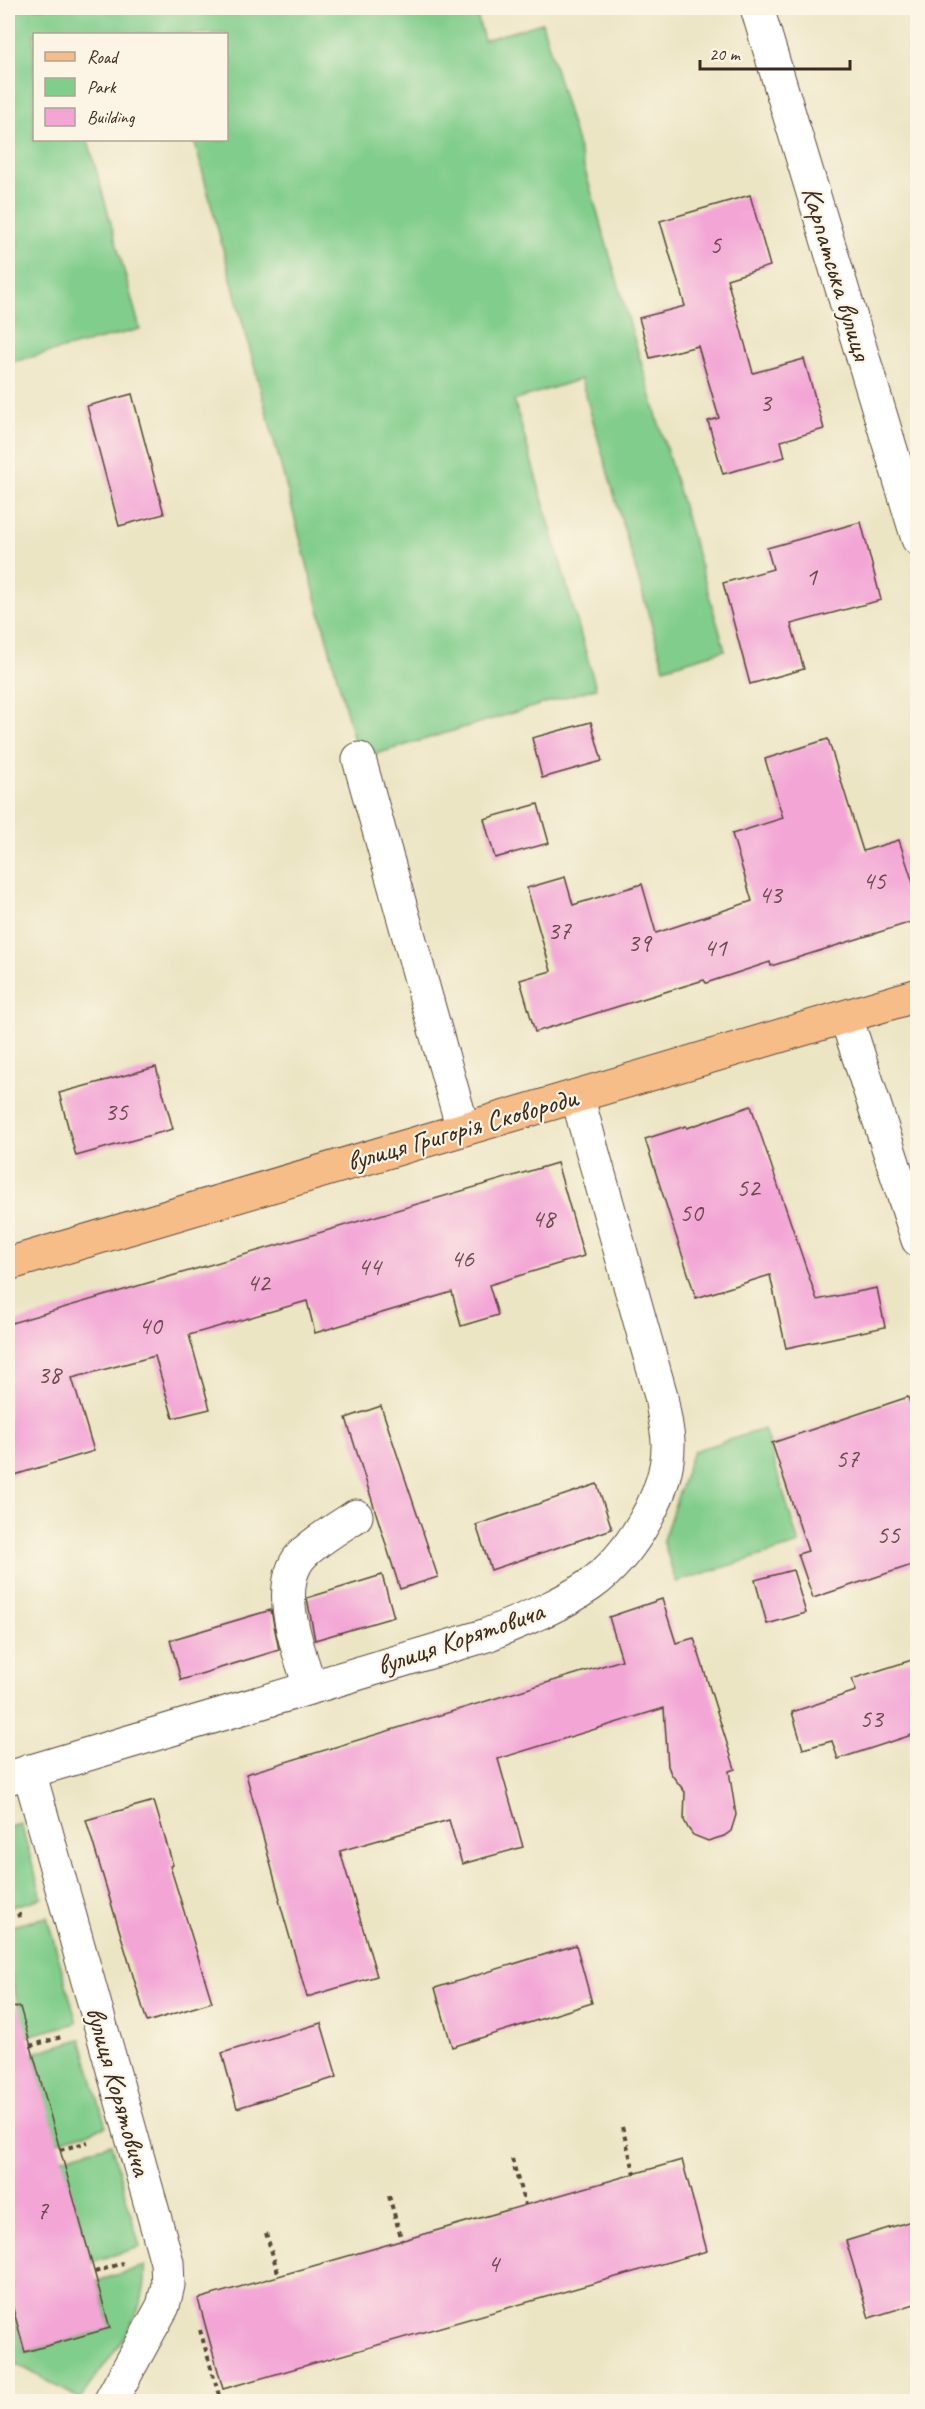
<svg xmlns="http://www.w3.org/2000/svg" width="925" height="2409" viewBox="0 0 925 2409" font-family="Caveat,sans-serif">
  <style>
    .green { fill: #81cd8b; stroke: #5e7c54; stroke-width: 1.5 }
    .building { fill: #f3a6d6 }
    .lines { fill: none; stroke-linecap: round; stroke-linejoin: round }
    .minor-casing { stroke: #564637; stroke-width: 35 }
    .major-casing { stroke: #564637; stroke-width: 35 }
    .path { stroke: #564637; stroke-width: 4; stroke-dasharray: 4.5 4.5; stroke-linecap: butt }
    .minor { stroke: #fff; stroke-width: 33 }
    .major { stroke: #f7bd88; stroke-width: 33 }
    .labels { text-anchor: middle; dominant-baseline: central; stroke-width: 4.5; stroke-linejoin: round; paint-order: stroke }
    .number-label { font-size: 26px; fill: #69494c }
    .street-label { font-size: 28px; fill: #3b2a1e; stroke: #fcf5e5 }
  </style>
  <rect width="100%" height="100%" fill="#fcf5e5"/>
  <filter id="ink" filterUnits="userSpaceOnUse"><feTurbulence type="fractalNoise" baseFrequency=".0167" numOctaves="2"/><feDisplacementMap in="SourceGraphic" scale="12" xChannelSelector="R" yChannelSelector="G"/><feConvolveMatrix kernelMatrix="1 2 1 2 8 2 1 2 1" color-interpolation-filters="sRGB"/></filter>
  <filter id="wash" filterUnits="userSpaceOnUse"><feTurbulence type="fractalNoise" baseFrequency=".008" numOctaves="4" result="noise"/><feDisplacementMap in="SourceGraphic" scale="24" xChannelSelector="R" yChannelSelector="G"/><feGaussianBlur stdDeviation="1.35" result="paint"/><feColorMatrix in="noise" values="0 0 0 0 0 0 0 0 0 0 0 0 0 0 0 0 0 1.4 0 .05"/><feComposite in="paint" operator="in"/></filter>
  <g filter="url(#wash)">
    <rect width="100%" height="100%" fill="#ece5c4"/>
    <g class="green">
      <path d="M8,8H475L484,40L542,23L725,650L664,668L581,379L514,400L596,688L359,759L194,140H226V34H34V140H88L140,329L8,363Z"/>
      <path d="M764,1429L799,1544L676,1582L663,1540L693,1451Z"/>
      <path d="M21,1824L42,1898L8,1908V1827Z"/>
      <path d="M47,1917L77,2023L27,2036L8,1967V1927Z"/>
      <path d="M81,2039L106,2127L57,2142L33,2053Z"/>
      <path d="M111,2144L140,2247L91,2262L62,2158Z"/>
      <path d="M145,2266C150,2315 107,2359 80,2399L8,2359V2289L25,2352L110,2328L97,2281Z"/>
    </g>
    <g id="blocks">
      <g class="building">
        <path d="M750,195L770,266L727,279L753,373L804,359L824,429L781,441L785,457L723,474L708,421L719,418L698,346L650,358L639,318L685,306L660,221Z"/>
        <path d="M132,394L164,514L119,526L87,406Z"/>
        <path d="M861,522L881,600L791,624L804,669L750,684L723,583L773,569L767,548Z"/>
        <path d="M591,722L602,761L542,778L532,738Z"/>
        <path d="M828,739L863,851L899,840L918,898V920L771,966L770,962L706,983L704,980L535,1032L520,980L551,971L527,888L565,877L573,905L642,884L656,933L752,901L732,834L783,818L765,759Z"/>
        <path d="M538,804L549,843L495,858L484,819Z"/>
        <path d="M156,1067L173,1129L76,1156L59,1093Z"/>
        <path d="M751,1106L817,1300L877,1288L885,1327L786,1348L770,1275L696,1298L645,1139L686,1126L687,1128Z"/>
        <path d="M557,1163L584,1256L489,1285L498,1315L461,1326L452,1292L315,1333L307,1301L189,1335L210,1409L173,1418L155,1356L72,1378L94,1451L8,1477V1324Z"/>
        <path d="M908,1397L918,1427V1563L813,1598L798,1554L808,1551L772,1443Z"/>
        <path d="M381,1406L438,1577L400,1589L346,1418Z"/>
        <path d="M597,1484L612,1529L491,1570L476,1525Z"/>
        <path d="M793,1570L806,1613L767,1624L755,1580Z"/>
        <path d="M382,1575L394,1617L315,1640L307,1598Z"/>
        <path d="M662,1599L676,1643L694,1638L735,1769L729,1771L736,1815L731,1831L724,1836L708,1841L693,1835L688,1828L684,1820L685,1792L671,1774L668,1766L664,1708L498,1759L523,1847L462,1864L449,1820L340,1851L377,1976L307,1997L279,1900L280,1899L246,1774L622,1660L609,1617Z"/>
        <path d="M271,1610L279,1650L181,1680L170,1640Z"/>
        <path d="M918,1658V1733L838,1759L832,1741L803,1749L792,1712L856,1691L852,1679Z"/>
        <path d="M154,1801L173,1865L170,1866L212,2002L147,2022L86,1820Z"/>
        <path d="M576,1945L592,2003L452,2047L435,1988Z"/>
        <path d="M20,2007L110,2328L25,2352L8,2291V2008Z"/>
        <path d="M321,2023L337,2077L237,2108L222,2053Z"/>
        <path d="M682,2160L707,2251L223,2389L198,2299Z"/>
        <path d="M918,2219V2303L869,2318L846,2241Z"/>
      </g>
    </g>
  </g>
  <g filter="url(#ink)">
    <use href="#blocks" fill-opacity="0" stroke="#564637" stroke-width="1.5"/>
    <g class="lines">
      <defs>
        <g id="minor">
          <path d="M757,8L918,539"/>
          <path d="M359,759L463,1129"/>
          <path d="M846,1017L918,1240"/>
          <path d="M310,1687C299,1650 270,1582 306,1551C321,1538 339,1527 356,1516"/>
          <path d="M29,1771L167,2262L168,2285L163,2306L110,2402"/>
          <path d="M8,1778L487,1635C522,1620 558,1607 590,1585C630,1556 670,1492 668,1441C667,1426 663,1411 661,1396L577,1096"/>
        </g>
        <path id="major" d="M8,1264L918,995"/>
      </defs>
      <use href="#minor" class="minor-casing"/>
      <use href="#major" class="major-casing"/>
      <g class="path">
        <path d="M8,445L9,450"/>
        <path d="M8,1918L24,1914"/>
        <path d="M30,2046L61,2037"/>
        <path d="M622,2127L635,2174"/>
        <path d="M60,2150L88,2142"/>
        <path d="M512,2159L525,2205"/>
        <path d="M389,2196L402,2241"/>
        <path d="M266,2233L279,2276"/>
        <path d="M95,2272L123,2263"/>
        <path d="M200,2330L221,2402"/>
      </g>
      <use href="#minor" class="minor"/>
      <use href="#major" class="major"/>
    </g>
  </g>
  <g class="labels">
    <g class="number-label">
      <text x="715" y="244">5</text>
      <text x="765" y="402">3</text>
      <text x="811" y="576">1</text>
      <text x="874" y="880">45</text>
      <text x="770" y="894">43</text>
      <text x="559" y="930">37</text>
      <text x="639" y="942">39</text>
      <text x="715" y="947">41</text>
      <text x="116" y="1111">35</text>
      <text x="748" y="1187">52</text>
      <text x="691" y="1212">50</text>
      <text x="543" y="1218">48</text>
      <text x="462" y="1258">46</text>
      <text x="369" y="1266">44</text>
      <text x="258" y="1282">42</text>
      <text x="150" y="1325">40</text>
      <text x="49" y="1374">38</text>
      <text x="847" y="1458">57</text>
      <text x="888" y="1534">55</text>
      <text x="871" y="1718">53</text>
      <text x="42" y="2210">7</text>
      <text x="493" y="2263">4</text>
    </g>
    <g class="street-label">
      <text transform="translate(837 273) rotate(73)">Карпатська вулиця</text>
      <text transform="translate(462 1129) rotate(-16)">вулиця Григорія Сковороди</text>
      <text transform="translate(460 1638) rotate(-19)">вулиця Корятовича</text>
      <text transform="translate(119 2091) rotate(74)">вулиця Корятовича</text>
    </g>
  </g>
  <rect width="925" height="2409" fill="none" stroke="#fcf5e5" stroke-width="30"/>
  <rect x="33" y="33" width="195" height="108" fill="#fcf5e5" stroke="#afa495" stroke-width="1.5"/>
  <rect x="45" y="52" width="30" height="9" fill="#f7bd88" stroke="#afa495" stroke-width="1.5"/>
  <text x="87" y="63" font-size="18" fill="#3b2a1e">Road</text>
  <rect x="45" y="78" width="30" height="18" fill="#81cd8b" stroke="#afa495" stroke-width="1.5"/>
  <text x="87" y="93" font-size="18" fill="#3b2a1e">Park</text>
  <rect x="45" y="108" width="30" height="18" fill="#f3a6d6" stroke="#afa495" stroke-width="1.5"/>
  <text x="87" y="123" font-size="18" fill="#3b2a1e">Building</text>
  <path d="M700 60v9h150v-9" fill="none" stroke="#3b2a1e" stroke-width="3"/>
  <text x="709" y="60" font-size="18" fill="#3b2a1e" stroke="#fcf5e5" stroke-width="4.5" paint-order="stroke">20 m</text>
</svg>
